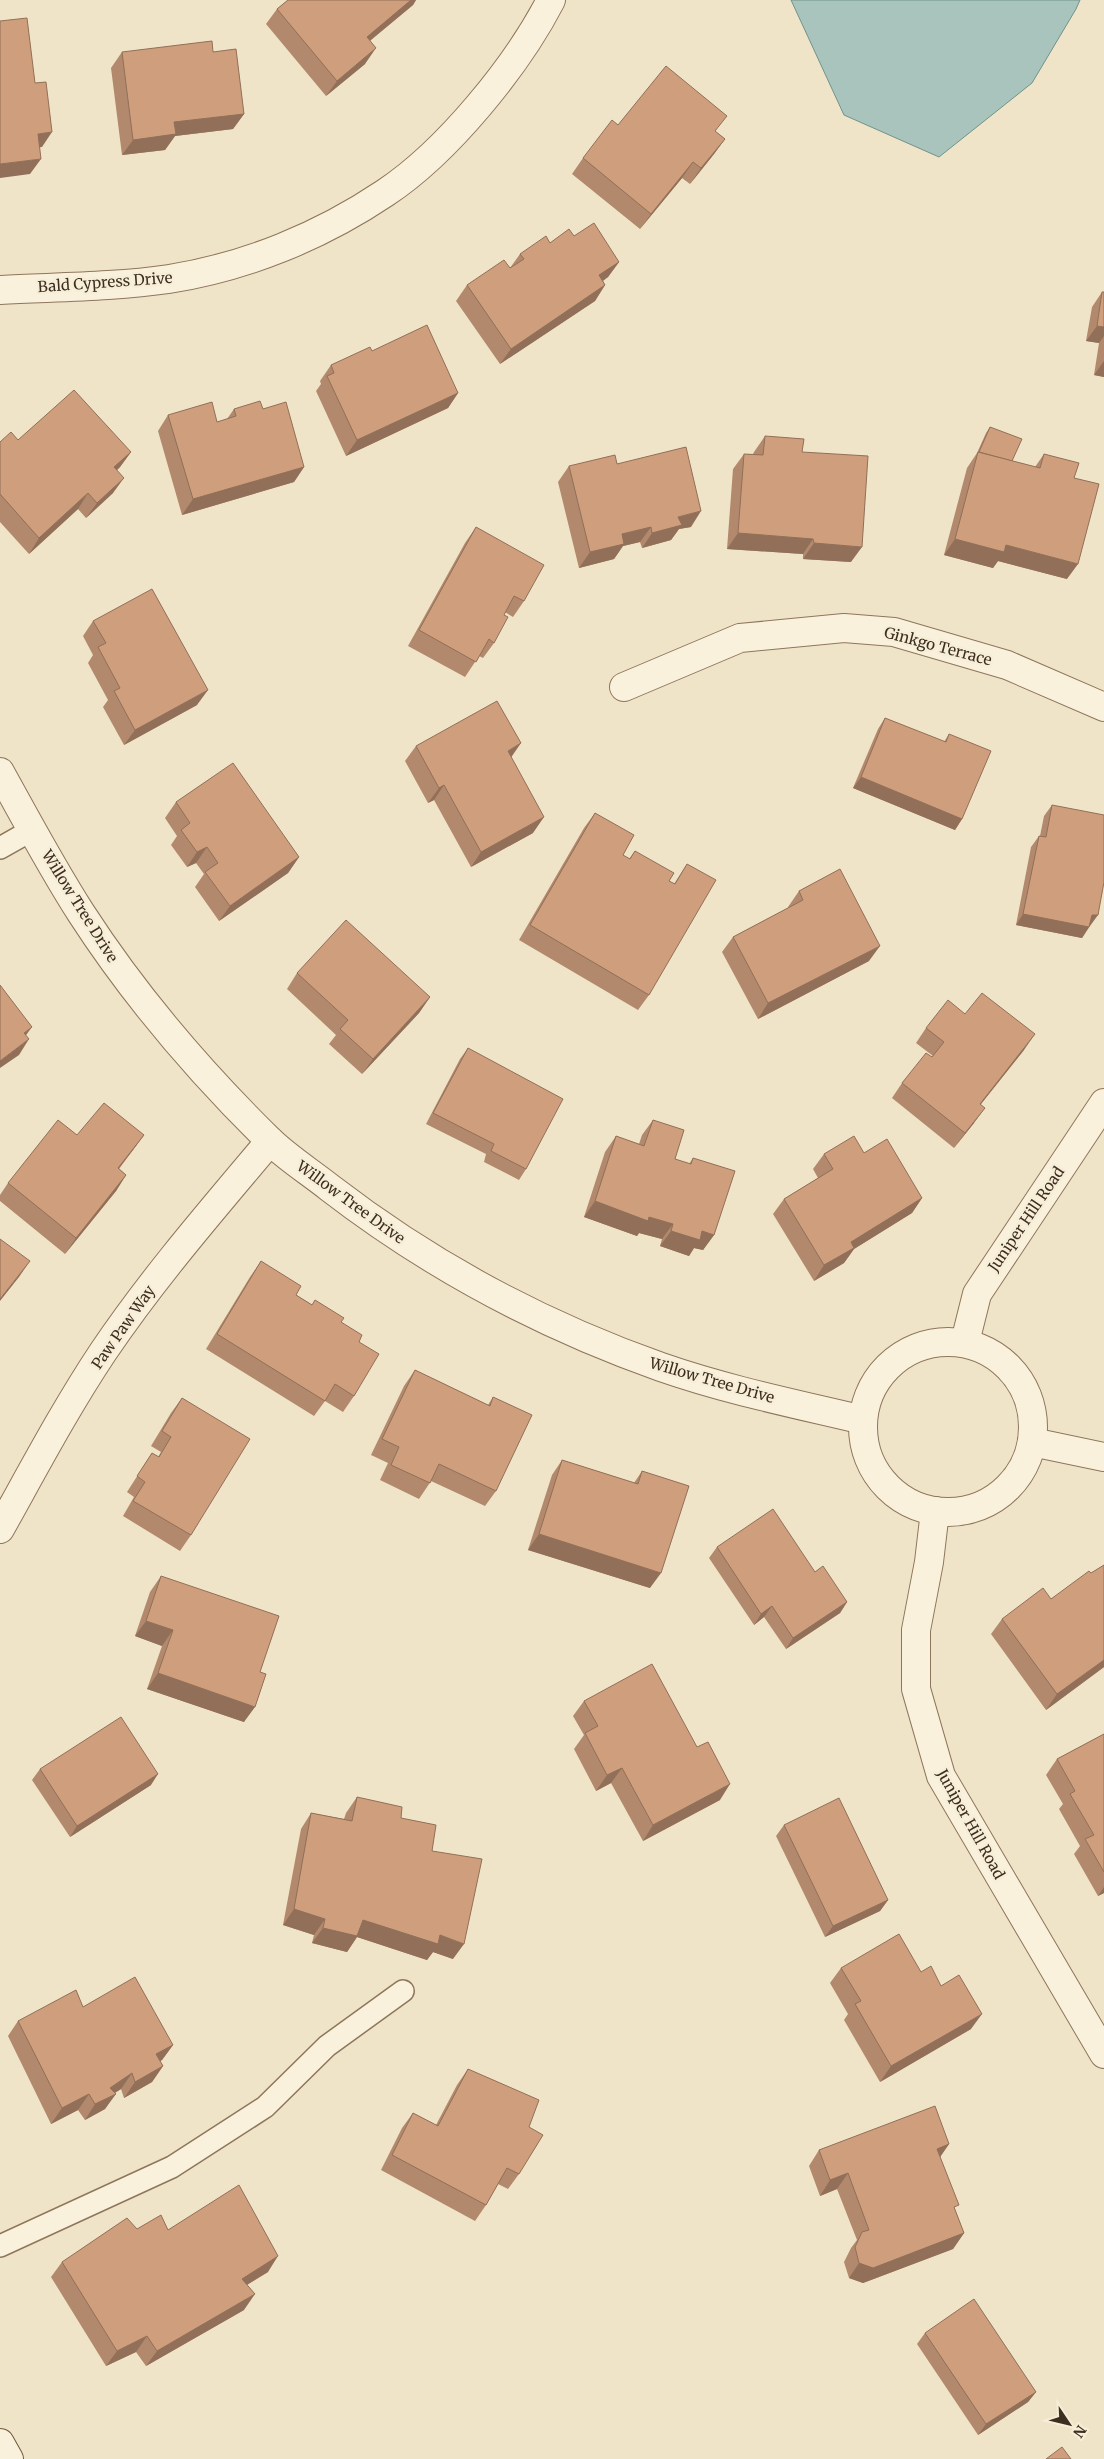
<svg xmlns="http://www.w3.org/2000/svg" width="1104" height="2459" viewBox="0 0 1104 2459" font-family="Merriweather,serif">
  <style>
    .water { fill: #a9c4bc; stroke: #6f938a }
    .lines { fill: none; stroke-linecap: round; stroke-linejoin: round }
    .service-casing { stroke: #8d765c; stroke-width: 24 }
    .minor-casing { stroke: #8d765c; stroke-width: 30 }
    .secondary-casing { stroke: #6f573f; stroke-width: 30 }
    .service { stroke: #faf1dc; stroke-width: 21 }
    .minor { stroke: #faf1dc; stroke-width: 28 }
    .secondary { stroke: #faf1dc; stroke-width: 28 }
    .wall { fill: #b2896c }
    .shaded-wall { fill: #916f58 }
    .building { fill: #cf9f7d; stroke: #916f58 }
    .labels { text-anchor: middle; dominant-baseline: central; stroke-width: 5; stroke-linejoin: round; paint-order: stroke }
    .street-label { font-size: 15px; fill: #3d2e20; stroke: #f7eed8 }
  </style>
  <rect width="100%" height="100%" fill="#f0e4c8"/>
  <path class="water" d="M791,0H1080L1076,9L1032,83L939,157L844,115Z"/>
  <g class="lines">
    <defs>
      <g id="service">
        <path d="M0,848L32,830"/>
        <path d="M0,2246L172,2167L265,2107L327,2046L403,1991"/>
      </g>
      <g id="minor">
        <path d="M0,290C56,287 114,287 169,279C246,267 321,236 385,193C447,152 517,66 551,0"/>
        <path d="M624,687L740,638L844,628L894,632L1007,665L1104,707"/>
        <path d="M0,772C26,819 52,868 81,913C134,995 199,1071 268,1139C286,1157 310,1172 330,1188C430,1265 542,1325 661,1367C727,1390 796,1404 863,1420"/>
        <path d="M965,1342L977,1294L1104,1103"/>
        <circle cx="948" cy="1427" r="85"/>
        <path d="M1032,1442L1104,1457"/>
        <path d="M935,1511L929,1562L916,1630V1689L941,1776L1104,2054"/>
        <path d="M0,1529C33,1470 65,1409 103,1352C153,1278 212,1210 270,1141"/>
      </g>
      <path id="secondary" d="M0,2443L9,2459"/>
    </defs>
    <use href="#service" class="service-casing"/>
    <use href="#minor" class="minor-casing"/>
    <use href="#secondary" class="secondary-casing"/>
    <use href="#service" class="service"/>
    <use href="#minor" class="minor"/>
    <use href="#secondary" class="secondary"/>
  </g>
  <g class="wall">
    <path d="M288,0H416L413,5L370,41L365,64L326,96L266,24L277,9Z"/>
    <path d="M122,52H213L244,114L233,129L175,136L165,150L122,155L111,68Z"/>
    <path d="M618,125L716,132L725,139L714,154L690,184L682,178L640,229L572,174L583,158Z"/>
    <path d="M574,236L619,262L608,277L603,281L605,285L595,301L500,364L456,301L467,285L510,268L520,254L550,243Z"/>
    <path d="M1102,292H1104V377L1094,375L1099,343L1086,341L1092,307Z"/>
    <path d="M372,351L458,393L448,408L346,456L316,391L321,384L320,381L331,365Z"/>
    <path d="M234,409H263L304,467L294,482L182,515L158,431L168,415L217,422L227,419Z"/>
    <path d="M990,427L1012,461L1035,467L1044,454L1074,478L1067,579L998,561L993,568L944,555L967,468L977,453L986,433Z"/>
    <path d="M765,436L802,452L851,562L803,559V554L727,549L733,469L744,454H753L754,452Z"/>
    <path d="M18,440L131,452L120,467L117,470L113,493L86,518L78,509L29,554L0,522V442Z"/>
    <path d="M617,464L691,527L679,529L671,540L642,548L640,542L623,546L614,559L579,568L558,482L569,466Z"/>
    <path d="M476,527L524,601L513,617L505,612L494,643L483,658L479,656L465,677L408,646L465,543Z"/>
    <path d="M93,621L197,705L124,745L103,707L108,700L88,663L93,655L83,636Z"/>
    <path d="M885,718L944,742L949,734L962,819L955,830L853,788L878,729Z"/>
    <path d="M416,746L533,833L471,867L434,800L428,803L405,761Z"/>
    <path d="M176,802L299,857L288,873L219,921L195,887L204,874L196,863L187,867L171,845L177,836L165,818Z"/>
    <path d="M1052,805L1090,926L1082,938L1016,925L1031,847L1039,836H1040L1044,816Z"/>
    <path d="M595,813L623,855L629,859L635,851L669,881L674,884L687,864L649,995L638,1010L519,940L584,828Z"/>
    <path d="M799,891L869,961L758,1019L722,952L733,937L788,908V907Z"/>
    <path d="M297,973L430,997L419,1013L362,1074L329,1044L336,1035L287,989Z"/>
    <path d="M965,1014L1024,1050L981,1104L974,1123L954,1148L892,1098L902,1083L933,1056L916,1043L926,1028Z"/>
    <path d="M468,1048L526,1169L519,1180L484,1162L486,1154L426,1124L460,1059Z"/>
    <path d="M653,1120L675,1159L689,1164L693,1158L714,1235L703,1250L694,1248L689,1256L660,1246L662,1239L639,1233L637,1236L584,1217L605,1152L616,1136L639,1144L642,1135Z"/>
    <path d="M77,1135H144L133,1150L119,1169L126,1175L116,1191L65,1254L0,1201V1195L8,1183Z"/>
    <path d="M864,1153L922,1198L912,1213L854,1249L844,1263L814,1281L773,1214L784,1199L818,1178L813,1169L824,1154Z"/>
    <path d="M261,1261L296,1295L341,1322L359,1342L354,1396L343,1412L325,1401L314,1416L206,1349L250,1277Z"/>
    <path d="M415,1370L488,1405L493,1397L496,1491L485,1506L431,1481L419,1499L380,1480L388,1463L371,1455L404,1386Z"/>
    <path d="M182,1398L191,1535L180,1551L123,1516L134,1497L127,1492L152,1453L158,1457L161,1452L151,1446L171,1413Z"/>
    <path d="M562,1460L634,1483L642,1471L650,1588L528,1550L552,1475Z"/>
    <path d="M717,1547L815,1572L847,1602L840,1613L786,1649L764,1617L754,1625L709,1558Z"/>
    <path d="M1104,1565V1667L1046,1710L991,1634L1002,1619L1051,1599Z"/>
    <path d="M161,1576L260,1672L244,1722L147,1689L162,1646L135,1636L150,1592Z"/>
    <path d="M584,1701L720,1800L643,1841L611,1783L596,1791L574,1749L584,1735L573,1716Z"/>
    <path d="M1104,1734V1893L1098,1896L1074,1854L1080,1846L1059,1809L1063,1804L1046,1775L1057,1759Z"/>
    <path d="M40,1769L151,1785L70,1837L32,1780Z"/>
    <path d="M357,1797L401,1818L432,1851L453,1959L433,1952L427,1960L357,1937L347,1952L312,1943L314,1935L283,1925L301,1829L311,1813L344,1819L346,1813Z"/>
    <path d="M784,1825L888,1900L880,1911L825,1937L776,1836Z"/>
    <path d="M841,1968L921,1972L971,2029L880,2082L844,2020L848,2014L830,1983Z"/>
    <path d="M83,2007L173,2045L162,2060L160,2061L163,2066L152,2082L124,2098L121,2089L115,2093L105,2109L85,2120L78,2110L51,2124L8,2036L18,2021Z"/>
    <path d="M468,2069L529,2127L519,2174L508,2189L498,2184L486,2205L475,2221L381,2170L402,2128L413,2113L436,2125L457,2085Z"/>
    <path d="M949,2144L940,2157L955,2210L964,2233L953,2249L863,2283L849,2278L844,2262L851,2248L857,2240L837,2189L820,2196L809,2166L819,2150Z"/>
    <path d="M137,2229L168,2230L268,2272L247,2285L244,2310L146,2366L136,2352L106,2366L51,2277L62,2262Z"/>
    <path d="M925,2333L1036,2392L1028,2402L978,2435L917,2344Z"/>
  </g>
  <g class="shaded-wall">
    <path d="M411,0H416L413,5L356,52L367,37Z"/>
    <path d="M376,48L365,64L326,96L337,81Z"/>
    <path d="M244,114L233,129L175,136L165,150L122,155L133,140L174,122Z"/>
    <path d="M52,132L42,147L27,149L38,134Z"/>
    <path d="M725,139L714,154L690,184L701,168Z"/>
    <path d="M41,159L30,174L0,178V164Z"/>
    <path d="M693,162L682,178L640,229L651,214Z"/>
    <path d="M619,262L608,277L588,291L599,275Z"/>
    <path d="M605,285L595,301L500,364L511,349Z"/>
    <path d="M1097,326L1104,327V336L1099,343L1086,341Z"/>
    <path d="M1104,361V377L1094,375Z"/>
    <path d="M458,393L448,408L346,456L357,440Z"/>
    <path d="M131,452L120,467L104,483L114,467Z"/>
    <path d="M304,467L294,482L182,515L193,499Z"/>
    <path d="M124,478L113,493L86,518L97,503Z"/>
    <path d="M88,493L78,509L29,554L39,538Z"/>
    <path d="M701,511L691,527L679,529L671,540L642,548L652,533L678,517Z"/>
    <path d="M651,527L640,542L623,546L614,559L579,568L590,552L622,534Z"/>
    <path d="M738,533L813,539L803,554L727,549Z"/>
    <path d="M955,539L1006,545L1078,564L1067,579L998,561L993,568L944,555Z"/>
    <path d="M814,543L862,547L851,562L803,559Z"/>
    <path d="M208,690L197,705L124,745L135,730Z"/>
    <path d="M521,743L510,759L508,751Z"/>
    <path d="M861,777L962,819L955,830L853,788Z"/>
    <path d="M444,785L434,800L428,803L439,788Z"/>
    <path d="M544,817L533,833L471,867L481,852Z"/>
    <path d="M207,847L196,863L187,867L197,852Z"/>
    <path d="M299,857L288,873L219,921L230,906Z"/>
    <path d="M1023,914L1089,927L1082,938L1016,925Z"/>
    <path d="M1092,915H1098L1090,926H1084Z"/>
    <path d="M880,946L869,961L758,1019L768,1003Z"/>
    <path d="M430,997L419,1013L362,1074L373,1059Z"/>
    <path d="M32,1027L21,1042L24,1033Z"/>
    <path d="M1035,1034L1024,1050L969,1119L980,1104Z"/>
    <path d="M29,1039L19,1055L0,1068V1061Z"/>
    <path d="M985,1108L974,1123L954,1148L965,1133Z"/>
    <path d="M144,1135L133,1150L107,1183L118,1168Z"/>
    <path d="M126,1175L116,1191L65,1254L76,1238Z"/>
    <path d="M922,1198L912,1213L854,1249L844,1263L814,1281L824,1265L851,1242Z"/>
    <path d="M595,1201L649,1217L673,1224L662,1239L639,1233L637,1236L584,1217Z"/>
    <path d="M671,1231H702L714,1235L703,1250L694,1248L689,1256L660,1246Z"/>
    <path d="M30,1261L19,1277L0,1301V1299Z"/>
    <path d="M539,1534L661,1573L650,1588L528,1550Z"/>
    <path d="M847,1602L840,1613L786,1649L793,1638Z"/>
    <path d="M772,1606L764,1617L754,1625L761,1614Z"/>
    <path d="M146,1621L173,1630L162,1646L135,1636Z"/>
    <path d="M1104,1660V1667L1046,1710L1057,1694Z"/>
    <path d="M158,1673L255,1707L244,1722L147,1689Z"/>
    <path d="M622,1768L611,1783L596,1791L607,1775Z"/>
    <path d="M158,1774L151,1785L70,1837L77,1826Z"/>
    <path d="M730,1784L720,1800L643,1841L653,1825Z"/>
    <path d="M1104,1887V1893L1098,1896Z"/>
    <path d="M888,1900L880,1911L825,1937L833,1926Z"/>
    <path d="M294,1909L325,1919L314,1935L283,1925Z"/>
    <path d="M363,1920L440,1935L464,1944L453,1959L433,1952L427,1960L357,1937L347,1952L312,1943L323,1928Z"/>
    <path d="M982,2014L971,2029L880,2082L891,2066Z"/>
    <path d="M173,2045L162,2060L145,2070L156,2054Z"/>
    <path d="M163,2066L152,2082L124,2098L135,2082Z"/>
    <path d="M132,2073L121,2089L103,2100L116,2094L105,2109L85,2120L95,2104L110,2088Z"/>
    <path d="M89,2094L78,2110L51,2124L62,2108Z"/>
    <path d="M949,2144L938,2160L937,2149Z"/>
    <path d="M848,2173L837,2189L820,2196L830,2180Z"/>
    <path d="M964,2233L953,2249L863,2283L849,2278L859,2263Z"/>
    <path d="M278,2256L268,2272L231,2294L242,2279Z"/>
    <path d="M255,2294L244,2310L146,2366L157,2351Z"/>
    <path d="M147,2336L136,2352L106,2366L117,2351Z"/>
    <path d="M1036,2392L1028,2402L978,2435L986,2424Z"/>
  </g>
  <g class="building">
    <path d="M288,0H411L367,37L376,48L337,81L277,9Z"/>
    <path d="M27,18L35,83L46,82L52,132L38,134L41,159L0,164V21Z"/>
    <path d="M212,41L213,52L236,49L244,114L174,122L176,134L133,140L122,52Z"/>
    <path d="M666,66L727,116L715,131L725,139L701,168L693,162L651,214L583,158L612,120L618,125Z"/>
    <path d="M594,223L619,262L599,275L605,285L511,349L467,285L504,260L510,268L524,259L520,254L546,236L550,243L569,229L574,236Z"/>
    <path d="M1102,292H1104V327L1097,326Z"/>
    <path d="M427,325L458,393L357,440L327,376L334,373L331,365L370,347L372,351Z"/>
    <path d="M74,390L131,452L114,467L124,478L97,503L88,493L39,538L0,494V442L11,432L18,440Z"/>
    <path d="M260,401L263,409L286,402L304,467L193,499L168,415L212,402L217,422L236,416L234,409Z"/>
    <path d="M990,427L1022,439L1012,461L979,452Z"/>
    <path d="M765,436L804,439L802,452L868,456L862,547L814,543L813,539L738,533L744,454L763,455Z"/>
    <path d="M686,447L701,511L678,517L682,525L652,533L651,527L622,534L624,544L590,552L569,466L615,455L617,464Z"/>
    <path d="M978,452L1040,468L1044,454L1079,463L1074,478L1099,484L1078,564L1006,545L1004,552L955,539Z"/>
    <path d="M476,527L544,565L524,601L514,596L504,615L508,617L494,643L489,639L476,662L419,630Z"/>
    <path d="M152,589L208,690L135,730L114,691L120,688L98,647L106,643L93,621Z"/>
    <path d="M497,701L521,743L508,751L544,817L481,852L444,785L439,788L416,746Z"/>
    <path d="M885,718L946,742L949,734L991,751L962,819L861,777Z"/>
    <path d="M233,763L299,857L230,906L205,872L218,863L207,847L197,852L181,830L190,823L176,802Z"/>
    <path d="M1052,805L1104,815V882L1098,915H1092L1089,927L1023,914L1039,836L1046,837Z"/>
    <path d="M595,813L634,835L623,855L630,859L635,851L674,873L669,881L675,884L687,864L716,880L649,995L530,925Z"/>
    <path d="M840,869L880,946L768,1003L733,937L803,900L799,891Z"/>
    <path d="M346,920L430,997L373,1059L340,1029L348,1020L297,973Z"/>
    <path d="M0,985L32,1027L24,1033L29,1039L0,1061Z"/>
    <path d="M982,993L1035,1034L980,1104L985,1108L965,1133L902,1083L926,1053L932,1057L944,1042L926,1028L948,1000L965,1014Z"/>
    <path d="M468,1048L563,1099L526,1169L491,1151L494,1144L433,1113Z"/>
    <path d="M104,1103L144,1135L118,1168L126,1175L76,1238L8,1183L58,1120L77,1135Z"/>
    <path d="M653,1120L684,1130L675,1159L691,1164L693,1158L735,1171L714,1235L702,1231L700,1240L671,1231L673,1224L649,1217L648,1221L595,1201L616,1136L644,1146Z"/>
    <path d="M854,1136L864,1153L887,1139L922,1198L851,1242L854,1248L824,1265L784,1199L833,1169L824,1154Z"/>
    <path d="M0,1239L30,1261L0,1299Z"/>
    <path d="M261,1261L301,1286L296,1295L312,1305L315,1300L344,1318L341,1322L362,1335L359,1342L379,1354L354,1396L335,1384L325,1401L217,1334Z"/>
    <path d="M415,1370L490,1406L493,1397L532,1415L496,1491L439,1464L430,1483L391,1465L399,1447L382,1439Z"/>
    <path d="M182,1398L250,1439L191,1535L133,1501L145,1482L137,1476L152,1453L159,1457L171,1437L162,1431Z"/>
    <path d="M562,1460L638,1484L642,1471L689,1486L661,1573L539,1534Z"/>
    <path d="M773,1509L815,1572L823,1566L847,1602L793,1638L772,1606L761,1614L717,1547Z"/>
    <path d="M1104,1565V1660L1057,1694L1002,1619L1043,1588L1051,1599L1089,1571L1091,1573Z"/>
    <path d="M161,1576L279,1616L260,1672L266,1674L255,1707L158,1673L173,1630L146,1621Z"/>
    <path d="M652,1664L697,1747L708,1742L730,1784L653,1825L622,1768L607,1775L585,1733L598,1726L584,1701Z"/>
    <path d="M121,1717L158,1774L77,1826L40,1769Z"/>
    <path d="M1104,1734V1872L1085,1839L1094,1835L1070,1794L1075,1791L1057,1759Z"/>
    <path d="M357,1797L402,1807L401,1818L436,1825L432,1851L482,1859L464,1944L440,1935L438,1944L363,1920L357,1936L323,1928L325,1919L294,1909L311,1813L352,1821Z"/>
    <path d="M839,1798L888,1900L833,1926L784,1825Z"/>
    <path d="M899,1934L921,1972L931,1966L941,1986L959,1975L982,2014L891,2066L855,2004L861,2001L841,1968Z"/>
    <path d="M135,1977L173,2045L156,2054L163,2066L135,2082L132,2073L110,2088L116,2094L95,2104L89,2094L62,2108L18,2021L76,1990L83,2007Z"/>
    <path d="M468,2069L539,2100L529,2127L543,2135L519,2174L507,2168L486,2205L392,2155L413,2113L438,2126Z"/>
    <path d="M935,2106L949,2144L937,2149L959,2205L954,2207L964,2233L873,2268L859,2263L855,2247L862,2232L869,2230L848,2173L830,2180L819,2150Z"/>
    <path d="M239,2185L278,2256L242,2279L255,2294L157,2351L147,2336L117,2351L62,2262L127,2218L137,2229L161,2215L168,2230Z"/>
    <path d="M974,2299L1036,2392L986,2424L925,2333Z"/>
    <path d="M1062,2447L1071,2459H1046Z"/>
  </g>
  <g class="labels">
    <g class="street-label">
      <text transform="translate(105 282) rotate(-4)">Bald Cypress Drive</text>
      <text transform="translate(938 646) rotate(15)">Ginkgo Terrace</text>
      <text transform="translate(80 906) rotate(58)">Willow Tree Drive</text>
      <text transform="translate(351 1202) rotate(36)">Willow Tree Drive</text>
      <text transform="translate(1026 1219) rotate(-56)">Juniper Hill Road</text>
      <text transform="translate(123 1327) rotate(-55)">Paw Paw Way</text>
      <text transform="translate(712 1380) rotate(16)">Willow Tree Drive</text>
      <text transform="translate(971 1824) rotate(61)">Juniper Hill Road</text>
    </g>
  </g>
  <g transform="translate(1069 2424) rotate(125)" stroke="#f7eed8" stroke-width="4" paint-order="stroke">
  <path d="M0-4L9 19L0 12L-9 19Z" fill="#3d2e20"/>
  <text y="-8" font-size="14" font-weight="bold" text-anchor="middle" fill="#3d2e20">N</text>
  </g>
</svg>
